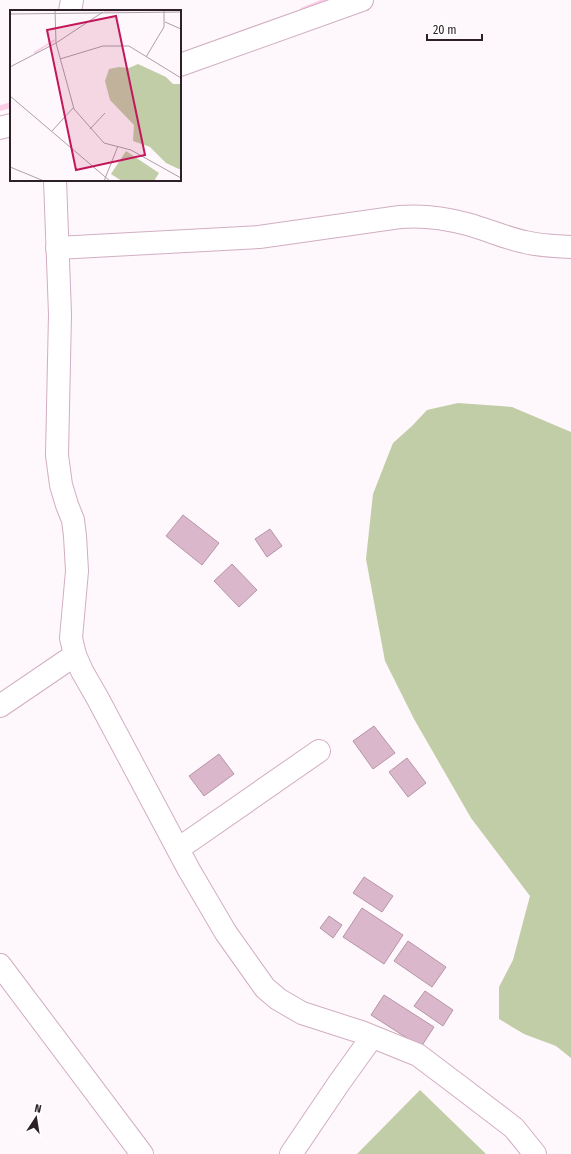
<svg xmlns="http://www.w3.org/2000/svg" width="571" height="1154" viewBox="0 0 571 1154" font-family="'Fira Sans Condensed',sans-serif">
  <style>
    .green { fill: #c0cda6 }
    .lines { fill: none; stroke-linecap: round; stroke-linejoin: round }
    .stream { stroke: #fdcde8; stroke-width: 5.5 }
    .building { fill: #dab7cb; stroke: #b695a8 }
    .street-casing { stroke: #d1aec2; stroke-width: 24 }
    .street { stroke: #fff; stroke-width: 22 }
    .inset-river { fill: none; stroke: #fdcde8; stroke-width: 2 }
    .inset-road { fill: none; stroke: #aaa1a6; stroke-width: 1 }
    .view { fill: #c2185b; fill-opacity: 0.15; stroke: #c2185b; stroke-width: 2 }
    .inset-edge { fill: none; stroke: #2d2027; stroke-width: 2 }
  </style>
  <rect width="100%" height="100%" fill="#fef7fb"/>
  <g class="green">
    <path d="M458,403L512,407L571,432V1058L556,1046L524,1034L499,1019V987L513,960L530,896L471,818L414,719L385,661L366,559L373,494L393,443L412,426L427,410Z"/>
    <path d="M420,1090L486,1154H357Z"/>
  </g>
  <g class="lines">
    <g class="stream">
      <path d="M303,10L328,0"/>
      <path d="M0,108L11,105"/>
    </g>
  </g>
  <g class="building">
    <path d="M183,515L219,543L202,565L166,536Z"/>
    <path d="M270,529L282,546L267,557L255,539Z"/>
    <path d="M232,564L257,590L239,607L214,581Z"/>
    <path d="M374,726L395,753L373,769L353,741Z"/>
    <path d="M219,754L234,774L204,796L189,776Z"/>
    <path d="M407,758L426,783L408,797L389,772Z"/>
    <path d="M364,877L393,896L382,912L353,893Z"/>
    <path d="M362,908L403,935L384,964L343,937Z"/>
    <path d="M329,916L342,925L333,938L320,928Z"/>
    <path d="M408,941L446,967L432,987L394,961Z"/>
    <path d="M425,991L453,1010L443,1026L414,1006Z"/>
    <path d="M384,995L434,1027L421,1047L371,1015Z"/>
  </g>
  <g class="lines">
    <defs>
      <g id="street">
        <path d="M70,11L72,0"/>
        <path d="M180,65L362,0"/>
        <path d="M0,128L11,125"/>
        <path d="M55,180L60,314L57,455L61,485L67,505L73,520L75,536L77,571L71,638L75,655L82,671L98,699L189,870L226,933L265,988L278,999L302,1013L361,1032L418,1055L463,1089L514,1128L535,1154"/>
        <path d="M57,248L259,237L400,217C423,215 445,218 467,224C486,229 505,238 525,242C540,246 556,246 571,247"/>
        <path d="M0,706L75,655"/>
        <path d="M178,849L319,751"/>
        <path d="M0,965L142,1154"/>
        <path d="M291,1154L339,1083L372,1037"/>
      </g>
    </defs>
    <use href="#street" class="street-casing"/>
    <use href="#street" class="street"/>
  </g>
  <g transform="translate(10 10)">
    <rect width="171" height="171" fill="#fef7fb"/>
    <path d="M128,54L156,67L163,74H171V160L156,153L140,137L123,131L124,115L100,90L95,71L99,59L109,57L119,58ZM116,141L149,163L144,171H112L101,164Z" fill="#c0cda6"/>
    <path class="inset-river" d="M94,1L126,0M24,43L45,30"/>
    <path class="inset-road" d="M45,0L46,33L64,99L94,133L121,140L171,168M0,4L171,2M155,12L171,19M136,47L154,17V1M50,49L93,36H119L171,68M0,57L46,33L93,2M0,86L100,171M80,119L95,103M42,121L63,98M0,157L34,171M94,171L108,136"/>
    <path class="view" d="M106,6L135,145L66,160L37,20Z"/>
    <rect width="171" height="171" class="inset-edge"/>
  </g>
  <g transform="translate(36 1118) rotate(12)" stroke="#ffffff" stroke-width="3" paint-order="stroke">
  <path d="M0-3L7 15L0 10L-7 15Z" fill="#2d2027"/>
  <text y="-6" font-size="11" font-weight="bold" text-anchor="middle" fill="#2d2027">N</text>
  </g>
  <path d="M427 34v6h55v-6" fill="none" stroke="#2d2027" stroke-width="2"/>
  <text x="433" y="34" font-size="12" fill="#2d2027" stroke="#ffffff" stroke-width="3" paint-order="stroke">20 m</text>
</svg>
